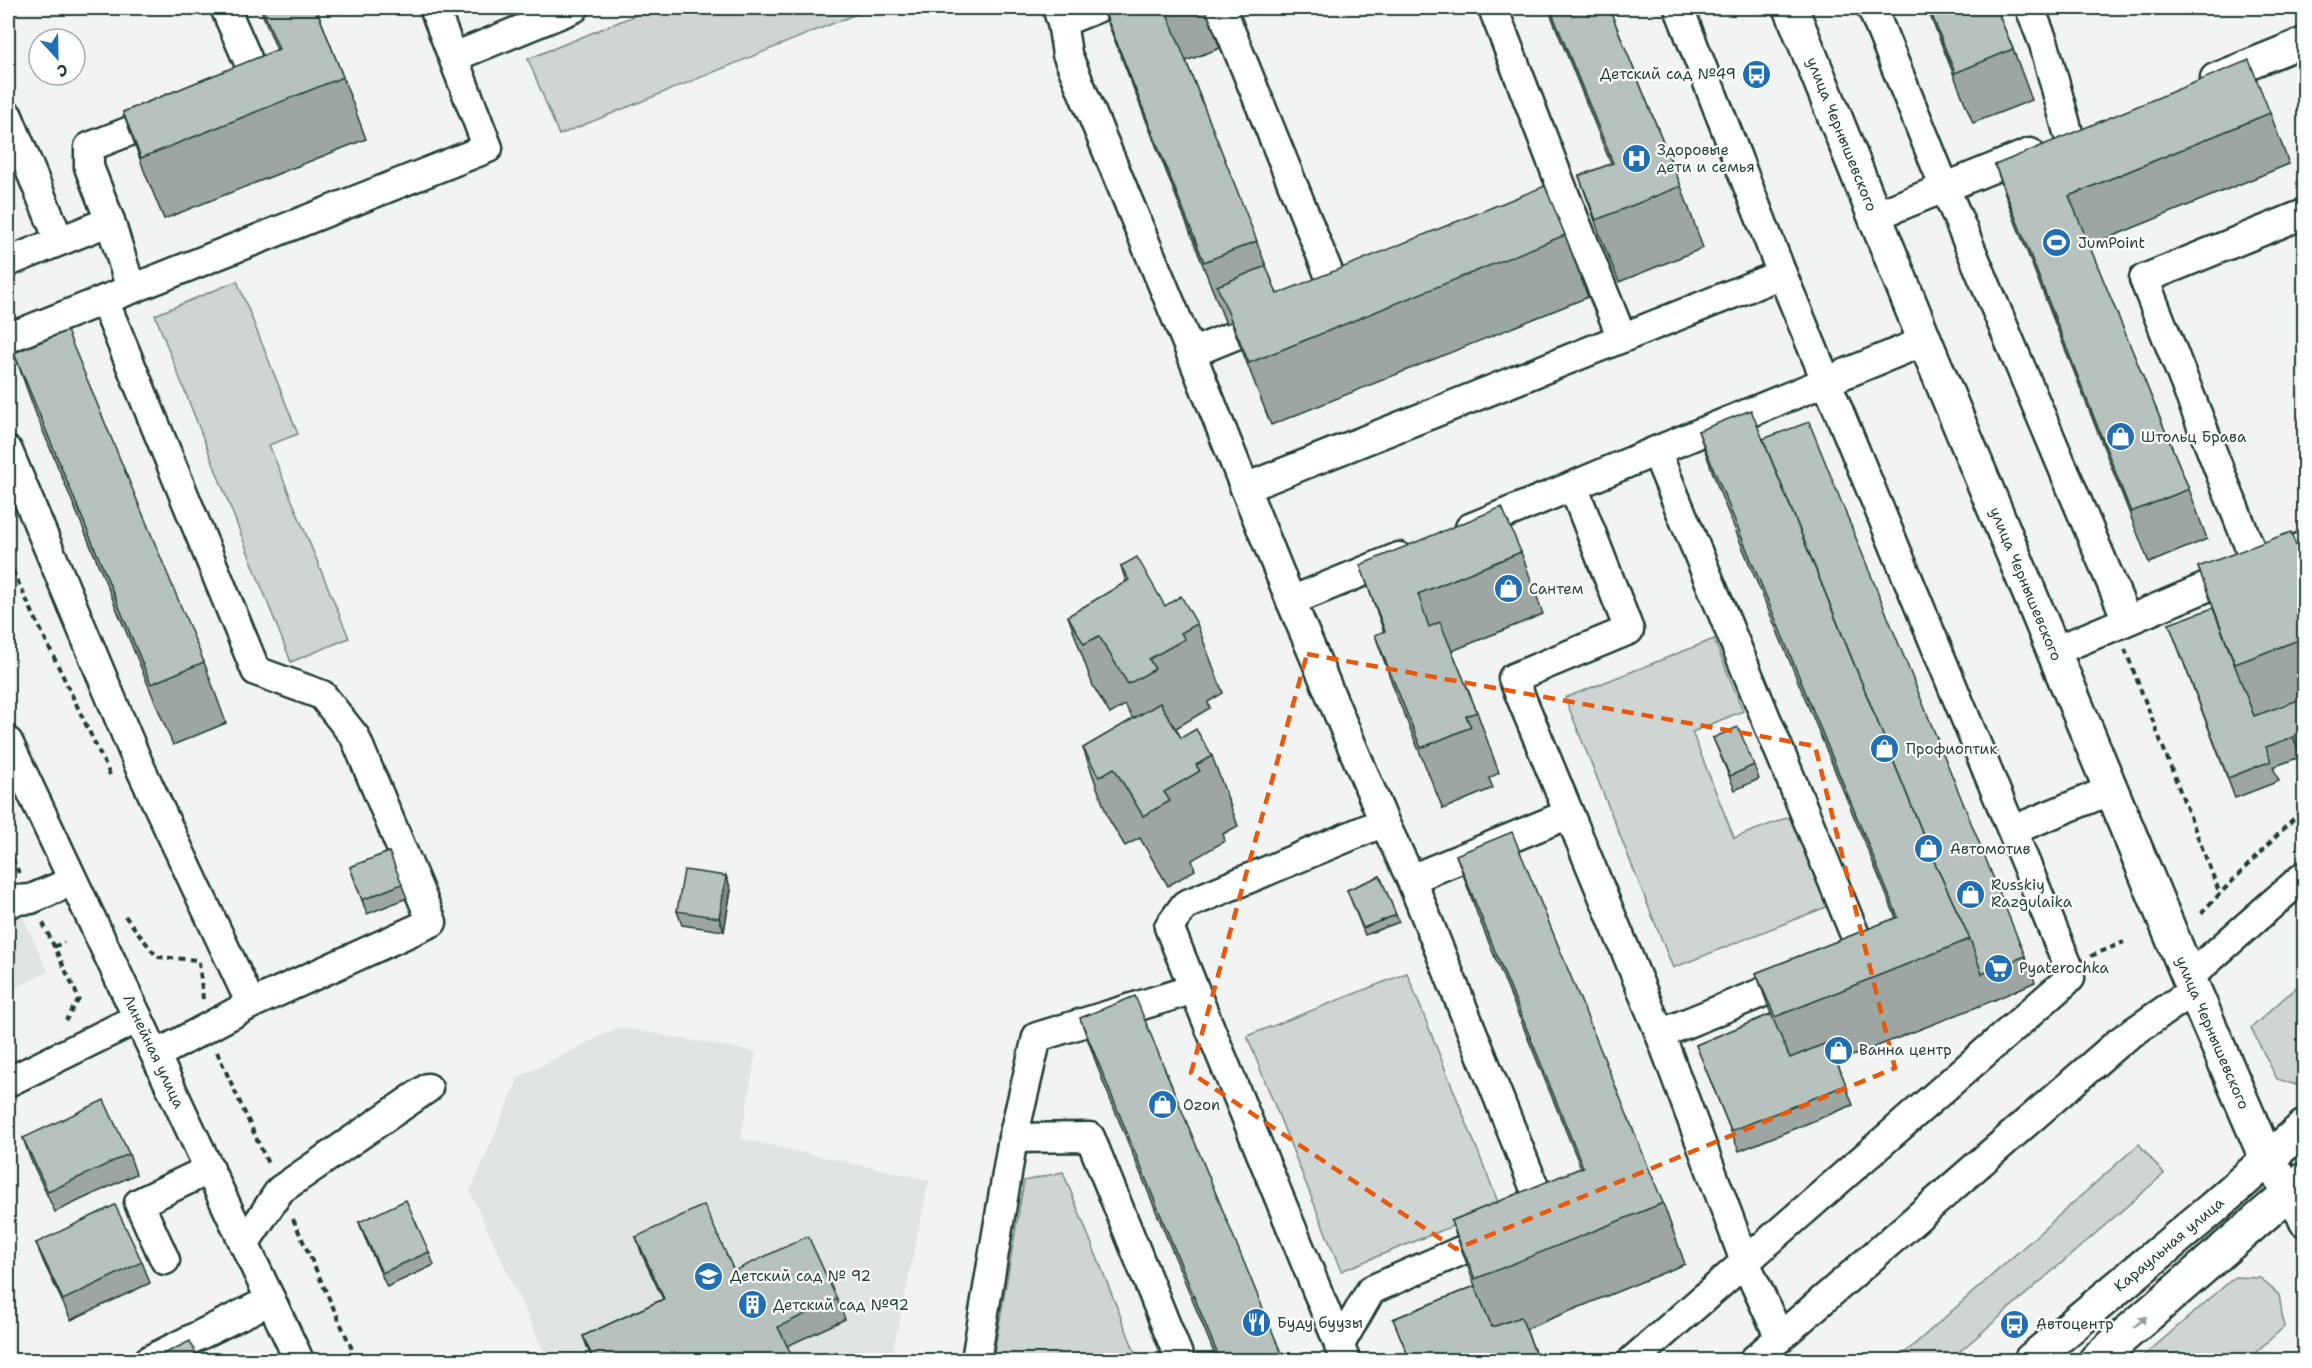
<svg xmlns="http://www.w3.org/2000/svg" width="2312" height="1368" viewBox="0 0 2312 1368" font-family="'Shantell Sans',sans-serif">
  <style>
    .built { fill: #e0e4e3 }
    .green { fill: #ced5d3; stroke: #768984; stroke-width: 1.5 }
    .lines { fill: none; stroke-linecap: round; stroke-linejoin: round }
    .minor-casing { stroke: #1f3d34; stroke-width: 33 }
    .major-casing { stroke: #1f3d34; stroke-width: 38 }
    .path { stroke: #1f3d34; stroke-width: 4; stroke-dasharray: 6 4.5; stroke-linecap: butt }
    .minor { stroke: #fff; stroke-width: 28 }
    .major { stroke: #fff; stroke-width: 33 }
    .wall { fill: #9da6a3; stroke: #1f3d34; stroke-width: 1.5 }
    .shaded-wall { fill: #808784; stroke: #1f3d34; stroke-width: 1.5 }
    .building { fill: #b7c1bd; stroke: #1f3d34; stroke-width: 1.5 }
    .oneway { fill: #8f9e9a }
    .marked { fill: none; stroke: #e8590c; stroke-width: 4.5; stroke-dasharray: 12 8; stroke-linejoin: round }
    .labels { text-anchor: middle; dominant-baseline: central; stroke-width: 4.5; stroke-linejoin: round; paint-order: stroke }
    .poi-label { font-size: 15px; fill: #1f3d34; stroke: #fff; text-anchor: start }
    .street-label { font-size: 15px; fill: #1f3d34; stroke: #fff }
  </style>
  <rect width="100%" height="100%" fill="#f2f3f3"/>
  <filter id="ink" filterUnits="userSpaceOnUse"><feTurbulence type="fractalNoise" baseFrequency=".0167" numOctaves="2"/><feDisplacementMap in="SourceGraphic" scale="12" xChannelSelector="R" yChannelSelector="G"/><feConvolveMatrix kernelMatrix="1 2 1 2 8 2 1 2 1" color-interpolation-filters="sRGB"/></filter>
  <g filter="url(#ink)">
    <g class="built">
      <path d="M8,884L48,972L8,991Z"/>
      <path d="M619,1027L756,1052L741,1139L929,1180L891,1360H548L470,1192L519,1077Z"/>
    </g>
    <g class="green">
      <path d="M653,8H871L559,135L528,59Z"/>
      <path d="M237,281L298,434L269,445L349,638L291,662L155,315Z"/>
      <path d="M1714,639L1743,711L1692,732L1734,838L1794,815L1831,905L1673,968L1565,698Z"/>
      <path d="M1407,973L1500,1207L1341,1271L1247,1036Z"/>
      <path d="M2304,980V1085L2303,1087L2277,1079L2251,1028Z"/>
      <path d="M2139,1144L2164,1174L1950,1360H1897Z"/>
      <path d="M1063,1172L1138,1360H993L1024,1181Z"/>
      <path d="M2235,1277L2260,1278L2279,1295L2284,1327L2247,1360H2139Z"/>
    </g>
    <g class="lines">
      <defs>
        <g id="minor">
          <path d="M225,8L257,81L240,88"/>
          <path d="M1057,8L1062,22L1097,8"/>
          <path d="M1221,8L1337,294"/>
          <path d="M1493,8L1567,201L1519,221"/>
          <path d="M1872,8L1945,188L2127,620"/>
          <path d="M2030,8L2044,44L2069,136"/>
          <path d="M1062,22L1067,54L1191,353L1270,321"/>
          <path d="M454,57L574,8"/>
          <path d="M2215,78L2304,42"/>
          <path d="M8,116L59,240"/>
          <path d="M1875,216L2030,153"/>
          <path d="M8,262L110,221"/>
          <path d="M131,289L110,221L89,167V147L166,117"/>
          <path d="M104,300L256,671L322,695L355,737L432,922L251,1004L156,1055"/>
          <path d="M8,338L488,148L434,8"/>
          <path d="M1622,338L1782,274L1679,8"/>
          <path d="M1191,353L1245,488L1622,338L1567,201"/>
          <path d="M8,451L138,763L251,1004"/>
          <path d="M1573,486L1656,451"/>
          <path d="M1245,488L1291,601"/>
          <path d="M1470,528L1573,486L1629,630L1513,678L1660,1034L1746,1264L1780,1338"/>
          <path d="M1399,557L1291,601L1384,822L1411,879L1545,1214L1536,1218"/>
          <path d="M2257,566L2144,279L2304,214"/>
          <path d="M2055,651L2304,546"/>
          <path id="s1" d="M8,742L299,1360"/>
          <path d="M2013,830L2111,790"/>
          <path d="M1411,879L1569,814"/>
          <path d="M8,904L15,900L31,899L73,881"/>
          <path d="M1846,959L1862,952L1656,451L1925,341"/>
          <path d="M2189,977L2304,876"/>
          <path d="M1194,989L1169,927L1185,905L1384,822"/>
          <path d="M1660,1034L1798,978"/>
          <path d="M8,1082L138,1018"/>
          <path d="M1013,1138L1090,1137L1180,1360"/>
          <path d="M2291,1191L2304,1222"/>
          <path d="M244,1244L280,1190L428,1088"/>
          <path d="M165,1260L139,1203L210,1169"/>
          <path d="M1339,1346L1371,1290L1497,1235"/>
          <path d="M149,1360L271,1300"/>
          <path d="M976,1360L1013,1138L1037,1037L1194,989L1345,1359"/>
          <path d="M1633,1360L2070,978L2068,966L1782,274"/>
          <path d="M1754,1360L2119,1042L2194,990"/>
        </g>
        <g id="major">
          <path id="s2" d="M1791,8L1925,341L2194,990L2267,1160L2291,1191"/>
          <path id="s3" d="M2031,1360L2213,1208L2304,1127"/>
          <path d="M2096,1360L2304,1180"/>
        </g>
      </defs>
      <use href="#minor" class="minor-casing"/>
      <use href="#major" class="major-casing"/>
      <g class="path">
        <path d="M8,561L111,777"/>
        <path d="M2125,649L2220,894"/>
        <path d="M8,849L19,873"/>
        <path d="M2201,913L2304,808"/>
        <path d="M125,916L157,957L199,960"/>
        <path d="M43,923L79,999L66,1020"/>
        <path d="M54,947L64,942"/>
        <path d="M2091,956L2124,942"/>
        <path d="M199,962L203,999"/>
        <path d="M217,1052L269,1166"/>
        <path d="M293,1219L357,1360"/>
      </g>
      <use href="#minor" class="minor"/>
      <use href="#major" class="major"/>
    </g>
    <g class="wall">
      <path d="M260,8H316L343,77L366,139L164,219L145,173L123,112L277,50Z"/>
      <path d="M1102,8H1205L1220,48L1186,61L1277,294L1565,235L1588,297L1271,425L1231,322L1226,324Z"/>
      <path d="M1548,8H1609L1681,186L1703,248L1619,282L1601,238L1579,176L1611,164Z"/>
      <path d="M1927,8H1996L2013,49L2032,100L1973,123Z"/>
      <path d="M2270,113L2289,164L2089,246L2189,489L2207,539L2149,563L2013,216L1995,165Z"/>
      <path d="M14,353L204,662L226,723L173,745L36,414Z"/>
      <path d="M1698,431L1763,439L2025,956L2035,982L1992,1001L1837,1062L1853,1105L1739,1151L1696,1045L1771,1014L1756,973L1896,918L1720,493Z"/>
      <path d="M1521,552L1543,614L1452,651L1477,712L1499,773L1489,778L1493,788L1443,809L1397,697L1375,635L1384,632L1360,565Z"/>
      <path d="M1121,566L1165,606L1197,624L1223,693L1208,702L1210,708L1176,728L1181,738L1212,756L1238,826L1223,834L1225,841L1192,860L1195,870L1168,886L1140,838L1125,846L1108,818L1083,748L1133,719L1125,705L1110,714L1093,686L1068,616L1126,582Z"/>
      <path d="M2198,567L2304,568V752L2300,757L2273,767L2279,781L2235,798L2169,624L2219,622Z"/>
      <path d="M1713,738L1754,765L1759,779L1735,790Z"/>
      <path d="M389,852L407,898L367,914L350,867Z"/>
      <path d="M1456,855L1663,1203L1685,1264L1526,1329L1538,1360H1410L1393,1319L1475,1286L1451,1221L1581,1168L1478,916Z"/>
      <path d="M726,876L731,890L724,931L682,925L677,911Z"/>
      <path d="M1380,876L1399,922L1365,935L1347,890Z"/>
      <path d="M1080,1018L1284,1360H1217L1102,1079Z"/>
      <path d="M23,1138L129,1154L136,1174L55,1212L30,1158Z"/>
      <path d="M359,1222L429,1252L434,1265L387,1287L364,1236Z"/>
      <path d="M636,1237L734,1271L837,1299L845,1319L787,1346L794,1360H592L583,1336L663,1299L643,1257Z"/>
      <path d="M36,1243L142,1262L150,1283L71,1320L44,1263Z"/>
    </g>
    <g class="shaded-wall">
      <path d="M2304,725V752L2300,757L2293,737Z"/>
      <path d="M726,876L731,890L724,931L719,918Z"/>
    </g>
    <g class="building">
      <path d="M262,8H316L343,77L141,158L123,112L279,49Z"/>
      <path d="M1103,8H1165L1257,241L1204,262Z"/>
      <path d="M1550,8H1609L1681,186L1596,220L1579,176L1613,163Z"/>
      <path d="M1929,8H1996L2013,49L1955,73Z"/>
      <path d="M2249,60L2270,113L2069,196L2189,489L2131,512L1995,165Z"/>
      <path d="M1545,186L1565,235L1249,363L1217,286L1266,266L1277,294Z"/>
      <path d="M67,331L204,662L151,684L14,353Z"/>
      <path d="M1751,410L1934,861L1970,939L1775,1017L1756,973L1898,917L1698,431Z"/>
      <path d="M2304,416V433L2299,418Z"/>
      <path d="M1809,422L2025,956L1982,974L1970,939L1934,861L1763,439Z"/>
      <path d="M1502,507L1521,552L1418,594L1429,627L1440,622L1477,712L1466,716L1471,727L1421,748L1375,635L1385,631L1360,565Z"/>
      <path d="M2291,532L2304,568V638L2235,664L2198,567Z"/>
      <path d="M1137,557L1165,606L1181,596L1197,624L1181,633L1185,639L1149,659L1155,669L1128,684L1099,636L1084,644L1068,616L1129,580L1121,566Z"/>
      <path d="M2213,608L2254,716L2304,698V725L2293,737L2266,747L2271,761L2228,778L2169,624Z"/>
      <path d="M1160,703L1181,738L1196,729L1212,756L1196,765L1200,771L1164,792L1170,801L1143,816L1114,768L1099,777L1083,748Z"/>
      <path d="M1738,727L1754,765L1730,776L1713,738Z"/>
      <path d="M1512,832L1663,1203L1475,1279L1451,1221L1583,1167L1456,855Z"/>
      <path d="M389,852L402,884L362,900L350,867Z"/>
      <path d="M684,870L726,876L719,918L677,911Z"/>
      <path d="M1380,876L1396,915L1363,928L1347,890Z"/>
      <path d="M1135,996L1284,1360H1220L1080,1018Z"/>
      <path d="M1771,1014L1790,1058L1829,1042L1846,1085L1731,1131L1696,1045Z"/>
      <path d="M104,1100L129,1154L48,1192L23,1138Z"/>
      <path d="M406,1200L429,1252L382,1273L359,1222Z"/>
      <path d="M115,1205L142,1262L63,1300L36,1243Z"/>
      <path d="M704,1205L734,1271L808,1236L837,1299L778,1327L794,1360H594L583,1336L664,1299L636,1237Z"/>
      <path d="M1475,1286L1492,1327L1521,1317L1538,1360H1410L1393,1319Z"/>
      <path d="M190,1341L199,1360H151Z"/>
    </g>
    <defs><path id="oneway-solid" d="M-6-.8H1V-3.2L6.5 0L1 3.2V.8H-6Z" transform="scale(1.5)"/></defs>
    <use class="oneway" href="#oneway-solid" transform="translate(2140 1322) rotate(-41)"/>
  </g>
  <path class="marked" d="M1307,654L1815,746L1895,1068L1456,1249L1191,1073Z"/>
  <defs>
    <symbol id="bus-disc" viewBox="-11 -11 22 22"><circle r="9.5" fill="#1f6fb2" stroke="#fff"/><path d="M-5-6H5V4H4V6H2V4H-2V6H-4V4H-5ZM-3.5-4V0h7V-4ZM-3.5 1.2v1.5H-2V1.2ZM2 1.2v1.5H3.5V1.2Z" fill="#fff"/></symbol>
    <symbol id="hospital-disc" viewBox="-11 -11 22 22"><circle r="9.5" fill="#1f6fb2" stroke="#fff"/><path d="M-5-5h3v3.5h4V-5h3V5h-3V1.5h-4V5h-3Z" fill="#fff"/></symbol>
    <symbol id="stadium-disc" viewBox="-11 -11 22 22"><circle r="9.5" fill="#1f6fb2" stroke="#fff"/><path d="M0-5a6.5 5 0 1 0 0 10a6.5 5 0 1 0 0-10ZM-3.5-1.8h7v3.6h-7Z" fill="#fff"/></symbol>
    <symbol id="shop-disc" viewBox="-11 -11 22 22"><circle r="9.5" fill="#1f6fb2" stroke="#fff"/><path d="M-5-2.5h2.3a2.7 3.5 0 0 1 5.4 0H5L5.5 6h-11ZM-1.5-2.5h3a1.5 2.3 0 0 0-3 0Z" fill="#fff"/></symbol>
    <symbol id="supermarket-disc" viewBox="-11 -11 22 22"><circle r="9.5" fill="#1f6fb2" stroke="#fff"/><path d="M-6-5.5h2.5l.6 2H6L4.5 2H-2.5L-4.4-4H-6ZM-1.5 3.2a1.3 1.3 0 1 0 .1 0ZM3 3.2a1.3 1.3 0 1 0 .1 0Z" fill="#fff"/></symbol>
    <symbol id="school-disc" viewBox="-11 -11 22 22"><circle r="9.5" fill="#1f6fb2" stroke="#fff"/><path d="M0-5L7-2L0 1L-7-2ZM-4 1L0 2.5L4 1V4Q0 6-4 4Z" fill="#fff"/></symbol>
    <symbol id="building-disc" viewBox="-11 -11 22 22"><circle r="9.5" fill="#1f6fb2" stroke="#fff"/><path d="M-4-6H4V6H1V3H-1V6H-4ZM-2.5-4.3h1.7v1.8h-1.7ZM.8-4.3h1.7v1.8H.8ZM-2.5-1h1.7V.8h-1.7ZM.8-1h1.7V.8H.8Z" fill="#fff"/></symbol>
    <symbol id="restaurant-disc" viewBox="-11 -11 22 22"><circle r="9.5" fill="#1f6fb2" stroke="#fff"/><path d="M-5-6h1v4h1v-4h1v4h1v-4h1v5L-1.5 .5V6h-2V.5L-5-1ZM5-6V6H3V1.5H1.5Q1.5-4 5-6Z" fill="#fff"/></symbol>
  </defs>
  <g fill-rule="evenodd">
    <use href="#bus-disc" x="1740" y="58" width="33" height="33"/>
    <use href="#hospital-disc" x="1620" y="142" width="33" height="33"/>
    <use href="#stadium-disc" x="2040" y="226" width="33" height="33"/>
    <use href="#shop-disc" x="2104" y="420" width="33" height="33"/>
    <use href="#shop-disc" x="1492" y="572" width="33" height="33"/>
    <use href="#shop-disc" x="1868" y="732" width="33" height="33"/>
    <use href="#shop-disc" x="1912" y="832" width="33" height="33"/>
    <use href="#shop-disc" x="1954" y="878" width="33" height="33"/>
    <use href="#supermarket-disc" x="1982" y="952" width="33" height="33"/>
    <use href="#shop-disc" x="1822" y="1034" width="33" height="33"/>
    <use href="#shop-disc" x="1146" y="1088" width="33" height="33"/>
    <use href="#school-disc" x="692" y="1260" width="33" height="33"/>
    <use href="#building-disc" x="736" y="1288" width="33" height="33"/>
    <use href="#restaurant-disc" x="1240" y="1306" width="33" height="33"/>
    <use href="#bus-disc" x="1998" y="1308" width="33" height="33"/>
  </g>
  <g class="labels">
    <g class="poi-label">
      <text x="1736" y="74" text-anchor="end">Детский сад №49</text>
      <text x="1657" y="150">Здоровые<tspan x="1657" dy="17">дети и семья</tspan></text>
      <text x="2078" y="243">JumPoint</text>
      <text x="2141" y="437">Штольц Брава</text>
      <text x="1529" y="589">Сантем</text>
      <text x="1906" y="749">Профиоптик</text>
      <text x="1950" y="849">Автомотив</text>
      <text x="1991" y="885">Russkiy<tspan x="1991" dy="17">Razgulaika</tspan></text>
      <text x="2019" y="968">Pyaterochka</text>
      <text x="1859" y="1050">Ванна центр</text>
      <text x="1183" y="1105">Ozon</text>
      <text x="730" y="1276">Детский сад № 92</text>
      <text x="773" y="1305">Детский сад №92</text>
      <text x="1277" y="1323">Буду буузы</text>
      <text x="2036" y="1324">Автоцентр</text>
    </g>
    <g class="street-label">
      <text stroke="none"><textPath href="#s2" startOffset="136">улица Чернышевского</textPath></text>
      <text stroke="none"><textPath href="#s2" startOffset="622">улица Чернышевского</textPath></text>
      <text stroke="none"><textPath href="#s2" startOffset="1108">улица Чернышевского</textPath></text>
      <text stroke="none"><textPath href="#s1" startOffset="342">Линейная улица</textPath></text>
      <text stroke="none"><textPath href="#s3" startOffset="180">Караульная улица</textPath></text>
    </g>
  </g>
  <rect width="2312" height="1368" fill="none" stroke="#fff" stroke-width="30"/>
  <rect x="15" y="15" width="2282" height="1338" fill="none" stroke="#1f3d34" stroke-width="2" filter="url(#ink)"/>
  <g transform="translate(57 57) rotate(158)"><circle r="28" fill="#ffffff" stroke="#a5b1ae" stroke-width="1.5"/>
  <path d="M0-4.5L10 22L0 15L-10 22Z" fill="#1f6fb2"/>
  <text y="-9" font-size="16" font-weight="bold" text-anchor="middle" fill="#1f3d34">С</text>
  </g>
</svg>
